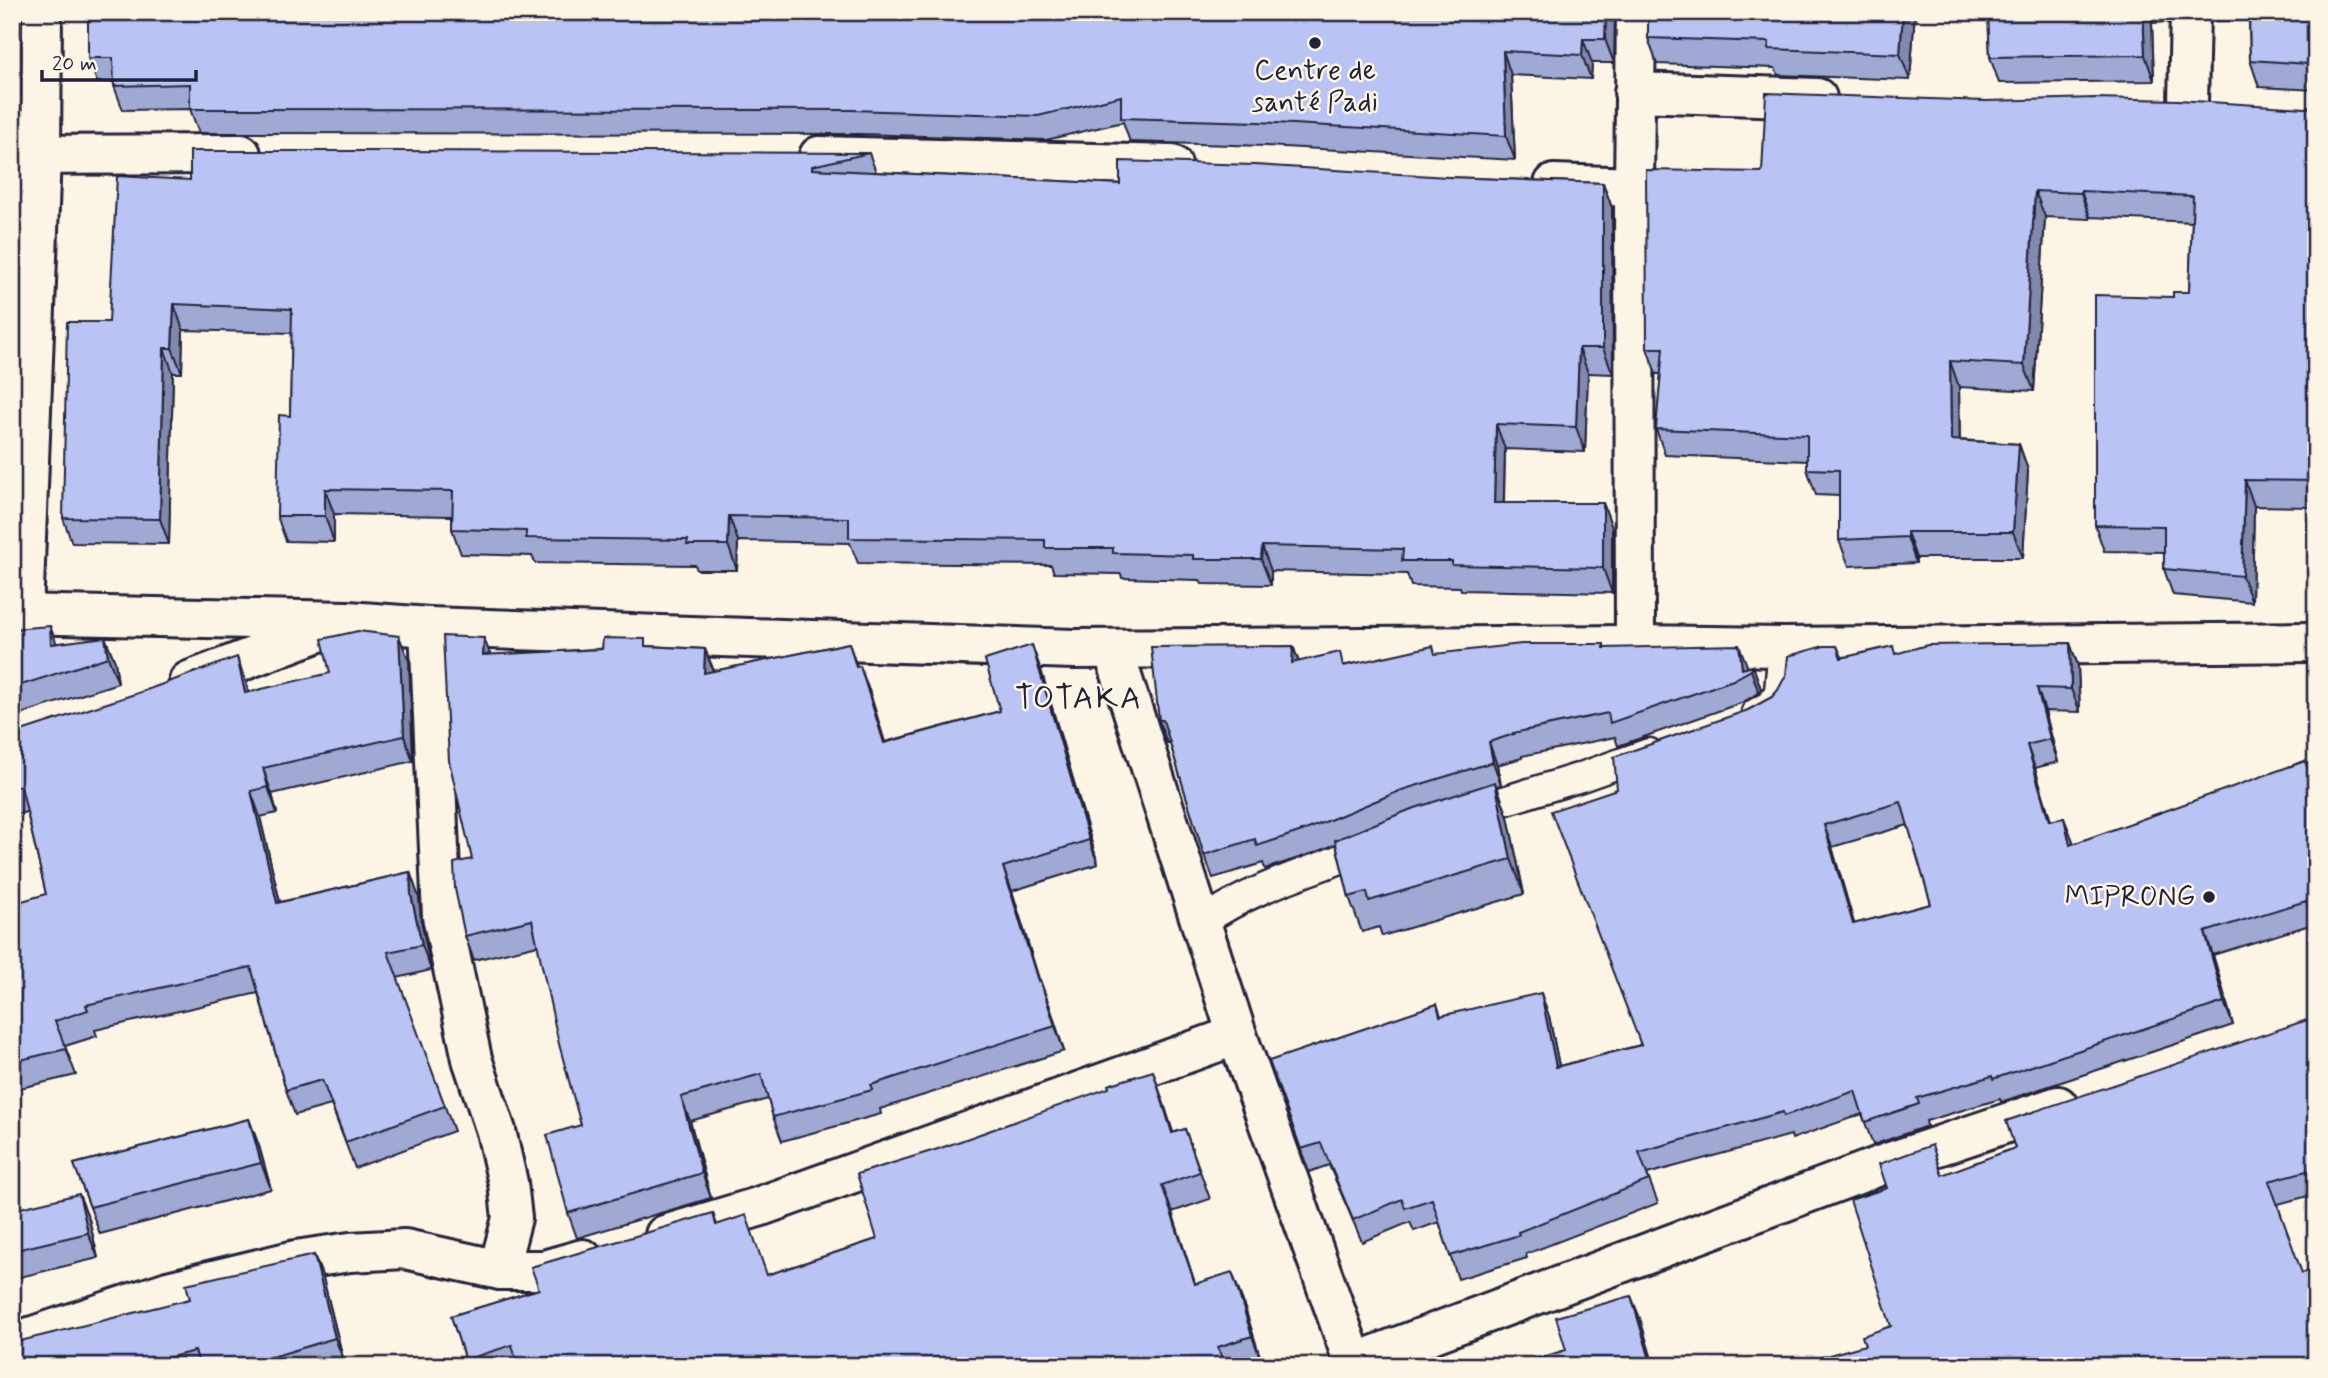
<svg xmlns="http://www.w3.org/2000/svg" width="2328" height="1378" viewBox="0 0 2328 1378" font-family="Mynerve,sans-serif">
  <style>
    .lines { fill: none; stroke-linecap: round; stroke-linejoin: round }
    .lane-casing { stroke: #22223b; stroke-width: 33 }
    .street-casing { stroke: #22223b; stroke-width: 44 }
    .lane { stroke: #fcf5e5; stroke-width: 28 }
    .street { stroke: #fcf5e5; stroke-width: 38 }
    .wall { fill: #9fa9d3; stroke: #22223b; stroke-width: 2; fill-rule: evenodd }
    .shaded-wall { fill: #8289ac; stroke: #22223b; stroke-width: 2 }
    .building { fill: #b9c4f5; stroke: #22223b; stroke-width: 2; fill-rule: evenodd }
    .poi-dot { fill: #22223b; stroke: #fcf5e5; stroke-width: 2.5 }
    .labels { text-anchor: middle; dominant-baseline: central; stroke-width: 5; stroke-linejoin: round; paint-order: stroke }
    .poi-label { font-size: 28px; fill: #22223b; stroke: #fcf5e5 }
    .quarter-label { font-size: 32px; letter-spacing: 2px; fill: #22223b; stroke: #fcf5e5 }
  </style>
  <rect width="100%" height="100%" fill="#fcf5e5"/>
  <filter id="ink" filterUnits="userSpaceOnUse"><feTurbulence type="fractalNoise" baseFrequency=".0143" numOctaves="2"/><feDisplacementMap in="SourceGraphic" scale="14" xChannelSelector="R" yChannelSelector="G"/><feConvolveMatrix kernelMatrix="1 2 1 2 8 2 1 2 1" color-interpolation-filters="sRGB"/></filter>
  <g filter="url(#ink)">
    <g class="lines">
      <defs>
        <g id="lane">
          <path d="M1756,713L1772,705L1779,691L1783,647"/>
          <path d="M1465,813L1581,777L1649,753"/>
          <path d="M1197,901L1204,921C1254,886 1318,869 1374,846"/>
        </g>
        <g id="street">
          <path d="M1634,92L1817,98"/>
          <path d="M2188,104L2190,12"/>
          <path d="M12,155L241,154"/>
          <path d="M819,156L1172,165"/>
          <path d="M1554,184L1634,187L1636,12"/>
          <path d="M1634,187L1635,645"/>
          <path d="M12,614L348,621L429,627L1074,649L1635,645L1783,647L2316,642"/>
          <path d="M23,614L41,155L42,12"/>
          <path d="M429,627L442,916L472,1059L496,1131L508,1183L512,1218L502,1256L500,1270"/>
          <path d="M1113,649L1237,1035L1355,1366"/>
          <path d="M189,681L329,628"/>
          <path d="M665,1235L758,1207L1237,1035"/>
          <path d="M12,1343L168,1291L296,1260L350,1252L405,1249L500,1270H544L583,1259"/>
          <path d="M1354,1363L1890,1162L2058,1106"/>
        </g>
      </defs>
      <use href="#lane" class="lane-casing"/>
      <use href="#street" class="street-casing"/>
      <use href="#lane" class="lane"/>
      <use href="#street" class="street"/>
    </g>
    <g class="wall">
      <path d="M88,12H1615L1614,63H1592L1591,79L1511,75L1515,160L1266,146L1130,142L1123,122L1046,140L860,134L199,133L190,109L123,110L114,86V82H97L88,58Z"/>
      <path d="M1648,12H1915L1910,80L1778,75L1775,68L1657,64L1648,38Z"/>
      <path d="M1988,12H2170L2168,22L2152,23L2154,81L1999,83L1990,57Z"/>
      <path d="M2208,12H2316V90L2259,87L2250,60L2249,20L2212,21Z"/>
      <path d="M1986,101L2305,108L2316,106V507L2254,506L2252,602L2173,595L2164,569V552L2104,551L2095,525L2173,297L2189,292L2192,222L2090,217V219L2045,217L2034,391L1959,387L1960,440L2019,444L2028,470L2023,558H1916V563L1849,566L1839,540V496L1816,495L1807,469V461L1665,455L1656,429L1661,374H1656L1647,348L1762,172Z"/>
      <path d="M869,153L876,172L1120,184L1448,177L1603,183L1612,208L1613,374L1588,373L1585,452L1505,449L1504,503H1603L1612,528V593L1461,590L1460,587L1411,586L1407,574L1271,571V585L1202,584L1200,580L1122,578L1121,574L1054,573L1051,565L858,563L850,543L738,541L737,570H697L695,565L535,563L532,556L461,554L452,529V516L334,514V542L286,541L277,516L290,416L292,333L183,330L182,373H173L169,544L72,543L63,518L109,322L190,180Z"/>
      <path d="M12,629L57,644L105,637L115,662L118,683L12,717Z"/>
      <path d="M849,643L857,667L869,690L885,742L1000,711L1041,670L1098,864L1012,891L1039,980L1049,1004L1064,1051L880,1109L881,1114L782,1141L773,1117L768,1099L690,1121L711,1198L577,1238L568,1213L581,1125L538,945L474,960L465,936L490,655L648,646L705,649L714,671Z"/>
      <path d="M2070,643L2078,666L2080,712L2045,711L2058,762L2035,768L2051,821L2073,841V844L2305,761L2316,790V931L2313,924L2213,955L2233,1025L2001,1102L2000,1099L1926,1121L1927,1126L1873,1145L1862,1114L1792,1139L1791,1135L1647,1174L1658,1203L1526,1254L1527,1258L1458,1279L1439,1222L1414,1231L1410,1222L1362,1242L1329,1165L1309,1172L1269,1061L1437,1004L1441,1016H1549L1559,1066L1640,1045L1617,789L1748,710L1772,697L1837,646L1842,657ZM1908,825L1931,904L1854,924L1832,847Z"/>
      <path d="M1293,646L1299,662L1345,665L1436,654L1605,648L1747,668L1753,666L1761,689L1759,693L1741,703L1618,746L1615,737L1522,756V758L1497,765L1501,785L1497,786L1508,817L1524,894L1382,936L1379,927L1362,932L1349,897L1336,844L1317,852L1265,869L1263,863L1213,878L1204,855L1170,743H1167L1159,720Z"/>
      <path d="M409,661L413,761L272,794L277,813L260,817L280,902L410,872L419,898L421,920L431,970L397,978L454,1131L355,1168L331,1105L295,1115L286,1090L258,993L95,1030L97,1036L65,1046L76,1075L12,1090V937L20,936L46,894L27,812L12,815V734L246,682L248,692Z"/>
      <path d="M2316,1017V1194L2278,1204L2316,1366L1865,1345L1891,1326L1943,1175L2015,1148Z"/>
      <path d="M1162,1098L1173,1133L1185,1129L1210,1199L1172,1212L1195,1284L1242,1299L1262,1363L1255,1366H467L451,1316L539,1289L713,1213L717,1225L767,1275L877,1239Z"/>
      <path d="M249,1119L259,1146L271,1189L100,1234L74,1164Z"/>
      <path d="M12,1210L89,1219L98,1258L12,1279Z"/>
      <path d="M314,1255L323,1278L344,1362L330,1366H12L190,1299Z"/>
    </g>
    <g class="shaded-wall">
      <path d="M1606,12H1615L1614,63L1605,39Z"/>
      <path d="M1903,12H1915L1910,80L1900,54Z"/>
      <path d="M2143,12H2149L2152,23L2154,81L2145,55Z"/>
      <path d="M2164,12H2170L2168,22Z"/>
      <path d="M1583,39L1592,63L1591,79L1582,55Z"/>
      <path d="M1503,51L1511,75L1515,160L1506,136Z"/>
      <path d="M1603,183L1612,208L1613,374L1603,348Z"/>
      <path d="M2035,191L2045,217L2034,391L2024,365Z"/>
      <path d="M2081,191L2090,217V219L2081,193Z"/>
      <path d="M174,304L183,330L182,373L172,348Z"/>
      <path d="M164,348L173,373L169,544L160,519Z"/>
      <path d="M1579,348L1588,373L1585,452L1576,427Z"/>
      <path d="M1950,361L1959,387L1960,466L1951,440Z"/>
      <path d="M1496,424L1505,449L1503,528L1494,503Z"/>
      <path d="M2019,444L2028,470L2023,558L2013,532Z"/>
      <path d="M2245,480L2254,506L2252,602L2242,576Z"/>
      <path d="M325,489L334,514V542L325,516Z"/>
      <path d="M1603,503L1612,528V593L1603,568Z"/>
      <path d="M729,516L738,541L737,570L728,545Z"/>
      <path d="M1907,532L1916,558V563L1907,537Z"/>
      <path d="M1262,546L1271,571V585L1261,559Z"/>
      <path d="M50,626L60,652L51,644Z"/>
      <path d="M399,636L409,661L413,761L404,736Z"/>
      <path d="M105,637L115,662L118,683L108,657Z"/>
      <path d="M484,638L493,662L483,655Z"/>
      <path d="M2070,643L2078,666L2080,712L2071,689Z"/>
      <path d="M1032,645L1041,670L1098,864L1089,840Z"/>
      <path d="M1739,645L1748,668L1742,669Z"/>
      <path d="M1293,646L1301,669L1292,663Z"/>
      <path d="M705,649L714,674L704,673Z"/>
      <path d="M237,657L246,682L255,718L245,693Z"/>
      <path d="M860,666L869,690L892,767L884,743Z"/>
      <path d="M1753,666L1761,689L1759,693L1751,670Z"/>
      <path d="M2037,688L2045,711L2058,762L2050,739Z"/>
      <path d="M1489,742L1497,765L1501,785L1493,762Z"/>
      <path d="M2027,745L2035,768L2057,844L2049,821Z"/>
      <path d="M263,768L272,794L277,813L268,787Z"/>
      <path d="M1495,782L1508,817L1524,894L1511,859Z"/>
      <path d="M251,791L260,817L286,928L277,903Z"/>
      <path d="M2064,818L2073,841L2078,868L2070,845Z"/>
      <path d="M1824,825L1832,847L1861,947L1853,924Z"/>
      <path d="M1003,867L1012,891L1047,1005L1038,981Z"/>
      <path d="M410,872L419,898L421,920L431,970L422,945L411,895Z"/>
      <path d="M2205,932L2213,955L2233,1025L2224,1002Z"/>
      <path d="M1040,980L1049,1004L1064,1051L1055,1026Z"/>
      <path d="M1541,993L1549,1016L1564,1090L1556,1067Z"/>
      <path d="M1153,1071L1162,1098L1182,1160L1172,1133Z"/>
      <path d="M681,1097L690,1121L711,1198L702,1173Z"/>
      <path d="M249,1119L259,1146L271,1189L261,1163Z"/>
      <path d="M1162,1185L1172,1212L1204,1311Z"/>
      <path d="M79,1194L89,1219L98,1258L88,1233Z"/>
      <path d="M314,1255L323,1278L344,1362L335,1338Z"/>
      <path d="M1232,1272L1242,1299L1262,1363L1252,1336Z"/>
      <path d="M1631,1296L1640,1318L1654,1366H1652Z"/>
    </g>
    <g class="building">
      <path d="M88,12H1606L1605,39H1583L1582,55L1503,51L1506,136L1258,122L1121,118V96L1038,116L851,110L190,109V84L114,86L113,58H88Z"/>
      <path d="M1648,12H1903L1900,54L1768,49L1769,42L1648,38Z"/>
      <path d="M1988,12H2143L2145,55L1990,57Z"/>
      <path d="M2249,12H2316V67L2309,64L2250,60Z"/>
      <path d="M1766,93L1986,101L2095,98L2178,100L2305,108L2316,106V481L2245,480L2242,576L2164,569V526L2095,525V295L2173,297V292H2189L2193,196L2081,191V193L2035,191L2024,365L1950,361L1951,440L2019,444L2013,532H1907V537L1839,540V470L1807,469V435L1656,429L1663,348H1647L1646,170L1762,172Z"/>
      <path d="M190,151H396L869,153L812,166V169L1120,184V161L1255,165L1448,177L1603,183V348H1579L1576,427L1496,424L1494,503H1603V568L1452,565V561H1402L1403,549L1262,546L1261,559H1193V555L1113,553V548H1045V540L849,538V518L729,516L728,545H687L688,540L526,538V531L452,529L453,491L325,489V516H277L279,415L290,416L292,309L174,304L172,348H164L160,519L63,518L67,322H109L117,176L190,180Z"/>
      <path d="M50,626L51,644L105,637L108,657L12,688V629Z"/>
      <path d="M358,631L399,636L404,736L263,768L268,787L251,791L277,903L410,872L411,895L422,945L388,952L445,1106L346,1142L322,1080L286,1090L251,967L86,1005L88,1010L55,1021L66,1049L12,1062V937L20,936L12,909V904L46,894L21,786L12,788V734L138,693L237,657L245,693L330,673L322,639Z"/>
      <path d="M443,636L484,638L483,655L602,649L603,638L645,639V646L705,649L704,673L849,643L856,667L860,666L884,743L1000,711L985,660L1032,645L1089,840L1003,867L1038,981L1040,980L1055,1026L871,1085L872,1090L773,1117L761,1074L681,1097L702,1173L568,1213L547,1135L581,1125L559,1044L532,920L465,936L455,889L454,863L472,859L449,761Z"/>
      <path d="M2070,643L2071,689L2037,688L2050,739L2027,745L2049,821L2064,818L2070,845L2305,761L2316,793V931L2306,901L2205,932L2224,1002L1993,1079L1992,1076L1917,1098L1919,1104L1865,1122L1855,1091L1784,1116L1783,1112L1639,1152L1649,1180L1518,1232L1519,1235L1450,1256L1432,1199L1405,1208L1402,1199L1353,1220L1321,1143L1301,1149L1269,1061L1437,1004L1440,1016L1541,993L1556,1067L1641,1045L1551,811L1617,789L1614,757L1748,710L1772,697L1778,690L1786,675L1788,656L1824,646H1837L1841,658L1893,646L1895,654L1927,645ZM1901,802L1931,904L1853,924L1824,825Z"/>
      <path d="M1521,644H1604V648L1739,645L1742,669L1753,666L1751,670L1733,680L1610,723L1608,713L1513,733L1514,734L1489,742L1493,762L1402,790L1308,829L1257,846L1255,839L1204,855L1163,720H1159L1151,647L1293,646L1292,663L1340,652L1343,666L1433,646L1435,654Z"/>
      <path d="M1495,782L1511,859L1369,901L1367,892L1349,897L1335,840L1409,810Z"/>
      <path d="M2316,1017V1166L2314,1169L2269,1181L2302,1273L2316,1269V1366H1817L1815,1359L1865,1345L1862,1336L1891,1326L1850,1200L1887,1188L1879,1164L1932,1145L1942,1175L2015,1148L2006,1121Z"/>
      <path d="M1153,1071L1172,1133L1185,1129L1200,1172L1162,1185L1195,1284L1232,1272L1252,1336L1218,1347L1224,1366H518L512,1345L465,1360L451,1316L539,1289L531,1267L713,1213L716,1225L746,1215L767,1275L877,1239L857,1174L938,1149L1109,1088L1108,1085Z"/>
      <path d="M249,1119L261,1163L90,1207L74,1164Z"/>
      <path d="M79,1194L88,1233L12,1251V1210Z"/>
      <path d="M314,1255L335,1338L259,1361L261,1366H200L195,1351L135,1366H12V1343L190,1299L186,1284Z"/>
      <path d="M1631,1296L1652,1366H1512L1566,1350L1556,1317Z"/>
      <path d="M1482,1356L1485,1366H1450Z"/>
    </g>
  </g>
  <g class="poi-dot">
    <circle cx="1315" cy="43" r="7"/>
    <circle cx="2209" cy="897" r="7"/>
  </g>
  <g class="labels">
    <g class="poi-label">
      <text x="1315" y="71">Centre de<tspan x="1315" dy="32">santé Padi</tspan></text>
      <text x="2195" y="897" text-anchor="end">MIPRONG</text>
    </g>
    <g class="quarter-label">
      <text x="1079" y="699">TOTAKA</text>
    </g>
  </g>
  <rect width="2328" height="1378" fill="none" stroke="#fcf5e5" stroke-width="42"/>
  <rect x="21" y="21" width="2286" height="1336" fill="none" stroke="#22223b" stroke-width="2.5" filter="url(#ink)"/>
  <path d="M42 70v10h154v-10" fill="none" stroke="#22223b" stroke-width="3.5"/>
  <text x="52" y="70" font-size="21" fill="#22223b" stroke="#fcf5e5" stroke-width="5" paint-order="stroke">20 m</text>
</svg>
